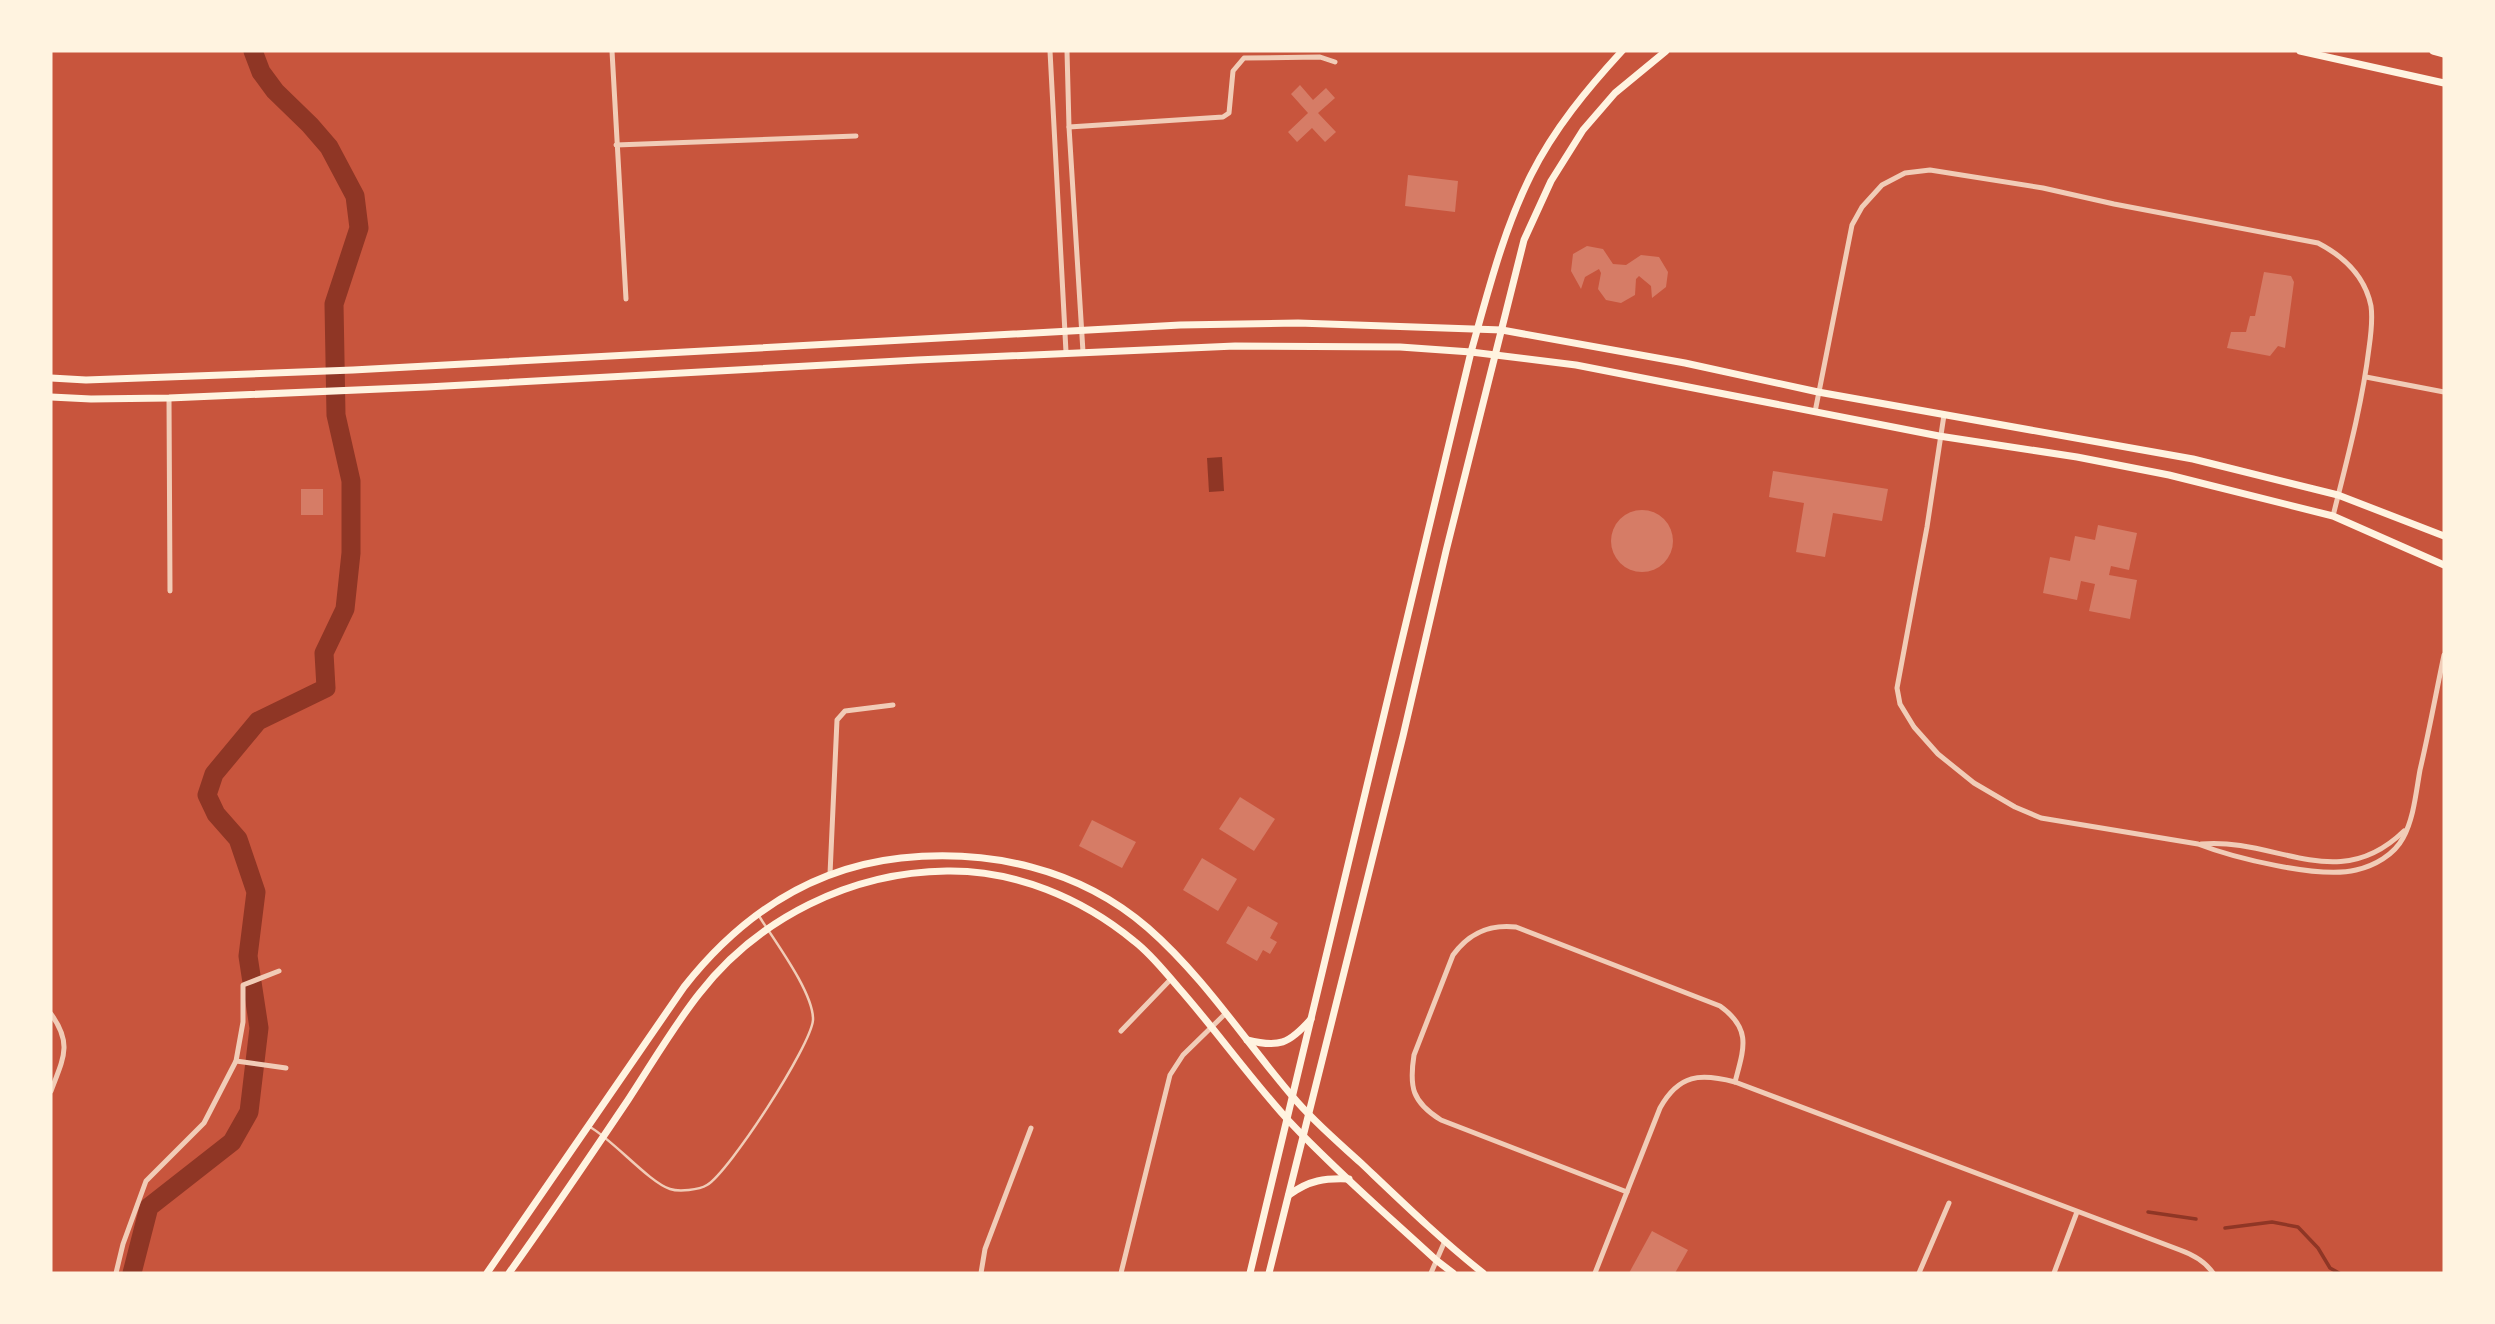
<svg xmlns="http://www.w3.org/2000/svg" width="2495" height="1324" viewBox="0 0 2495 1324" font-family="'Noto Sans',sans-serif">
  <style>
    .water { fill: #8f3625 }
    .lines { fill: none; stroke-linecap: round; stroke-linejoin: round }
    .stream { stroke: #8f3625; stroke-width: 3.5 }
    .river { stroke: #8f3625; stroke-width: 19 }
    .building { fill: #d67c66 }
    .service { stroke: #f1ccb7; stroke-width: 2.5 }
    .minor { stroke: #f1ccb7; stroke-width: 5 }
    .secondary { stroke: #fff3e0; stroke-width: 7 }
  </style>
  <rect width="100%" height="100%" fill="#c8553d"/>
  <path class="water" d="M1222,457L1224,491L1209,492L1207,458Z"/>
  <g class="lines">
    <g class="stream">
      <path d="M2148,1212L2196,1219"/>
      <path d="M2225,1228L2272,1222L2298,1227L2318,1248L2330,1268L2339,1273"/>
    </g>
    <path class="river" d="M132,1273L149,1207L232,1142L249,1112L259,1028L248,956L256,892L238,839L216,814L207,795L214,774L258,721L326,688L324,653L345,609L351,553V481L336,415L334,304L359,228L355,196L329,147L310,125L275,91L261,72L253,51"/>
  </g>
  <g class="building">
    <path d="M1300,85L1313,100L1326,88L1335,98L1318,113L1336,132L1325,142L1312,128L1297,142L1288,132L1308,113L1291,94Z"/>
    <path d="M1408,175L1458,181L1455,212L1405,206Z"/>
    <path d="M1587,246L1603,249L1613,264L1626,265L1641,255L1659,257L1668,272L1666,287L1652,298L1651,286L1639,276L1636,279L1635,295L1621,303L1606,300L1598,289L1601,273L1599,269L1585,277L1581,289L1571,271L1573,254Z"/>
    <path d="M2264,272L2291,276L2294,282L2285,348L2278,346L2270,356L2227,348L2231,332H2246L2250,316H2255Z"/>
    <path d="M1773,471L1888,489L1882,521L1833,513L1825,557L1796,552L1804,503L1769,497Z"/>
    <rect x="301" y="489" width="22" height="26"/>
    <circle cx="1642" cy="541" r="31"/>
    <path d="M2098,525L2137,533L2129,570L2111,566L2109,575L2137,580L2130,619L2089,611L2095,584L2081,581L2077,600L2043,593L2050,557L2070,561L2075,536L2095,540Z"/>
    <path d="M1240,797L1275,819L1254,851L1219,829Z"/>
    <path d="M1092,820L1136,842L1122,868L1079,846Z"/>
    <path d="M1202,858L1237,879L1218,911L1183,890Z"/>
    <path d="M1248,906L1278,923L1270,938L1277,942L1270,954L1263,950L1257,961L1226,943Z"/>
    <path d="M1652,1231L1688,1250L1675,1273H1629Z"/>
  </g>
  <g class="lines">
    <path class="service" d="M590,1127C613,1140 650,1183 670,1189C679,1192 699,1190 707,1185C729,1172 811,1046 813,1020C814,993 774,940 759,916"/>
    <g class="minor">
      <path d="M612,51L626,299"/>
      <path d="M1050,51L1066,352"/>
      <path d="M1067,51L1069,127L1083,352"/>
      <path d="M1069,127L1223,117L1229,113L1233,71L1244,58L1320,57L1335,62"/>
      <path d="M616,145L856,136"/>
      <path d="M2366,377L2444,392"/>
      <path d="M169,398L170,591"/>
      <path d="M1815,412L1852,225L1862,207L1882,185L1905,173L1930,170L2043,188L2114,204L2318,243C2343,256 2365,276 2371,306C2373,320 2371,334 2369,348C2362,405 2347,460 2333,516"/>
      <path d="M1944,415L1927,527L1897,688L1900,704L1914,727L1938,754L1974,783L2015,807L2041,818L2198,844C2234,858 2319,879 2356,870C2374,866 2394,855 2403,838C2414,818 2416,792 2420,770C2429,732 2436,693 2444,655"/>
      <path d="M2201,844C2277,837 2337,896 2404,831"/>
      <path d="M830,874L837,720L845,711L893,705"/>
      <path d="M51,1014C73,1044 63,1059 51,1091"/>
      <path d="M1121,1031L1171,979"/>
      <path d="M236,1061L286,1068"/>
      <path d="M1627,1192L1441,1120C1412,1102 1409,1087 1414,1055L1453,955C1469,933 1489,924 1516,927L1720,1006C1752,1029 1744,1048 1735,1082"/>
      <path d="M116,1273L123,1244L146,1181L204,1123L236,1061L243,1022V985L279,971"/>
      <path d="M981,1273L985,1249L1031,1128"/>
      <path d="M1121,1273L1170,1075L1183,1055L1226,1013"/>
      <path d="M1431,1273L1444,1243"/>
      <path d="M1595,1273L1660,1108C1679,1074 1700,1073 1735,1082L2180,1250C2194,1255 2205,1261 2213,1273"/>
      <path d="M1919,1273L1949,1203"/>
      <path d="M2054,1273L2077,1212"/>
    </g>
    <g class="secondary">
      <path d="M2300,51L2444,83"/>
      <path d="M2433,51L2444,54"/>
      <path d="M51,378L86,380L353,370L1180,325L1298,323L1502,330L1685,363L1818,392L2193,459L2338,495L2444,536"/>
      <path d="M51,397L91,399L169,398L427,387L917,360L1235,346L1400,347L1471,352L1576,365L1939,436L2077,457L2169,475L2333,516L2444,565"/>
      <path d="M1247,1040C1279,1048 1289,1044 1311,1019"/>
      <path d="M1289,1195C1309,1180 1325,1178 1349,1179"/>
      <path d="M487,1273L684,987C739,917 810,868 901,858C989,849 1079,868 1148,928C1204,977 1245,1041 1293,1097C1313,1121 1338,1142 1361,1163C1401,1201 1440,1239 1483,1273"/>
      <path d="M509,1273C550,1216 589,1158 628,1100C651,1065 673,1027 699,994C758,918 851,872 947,871C1015,870 1082,898 1134,941C1151,954 1164,971 1178,987C1216,1030 1249,1077 1288,1120C1334,1169 1386,1214 1436,1260L1453,1273"/>
      <path d="M1250,1273L1471,352C1488,292 1503,231 1531,175C1554,129 1587,89 1622,51"/>
      <path d="M1269,1273L1403,736L1446,551L1524,240L1551,181L1583,130L1615,93L1666,51"/>
    </g>
  </g>
  <rect width="2495" height="1324" fill="none" stroke="#fff3e0" stroke-width="105"/>
</svg>
